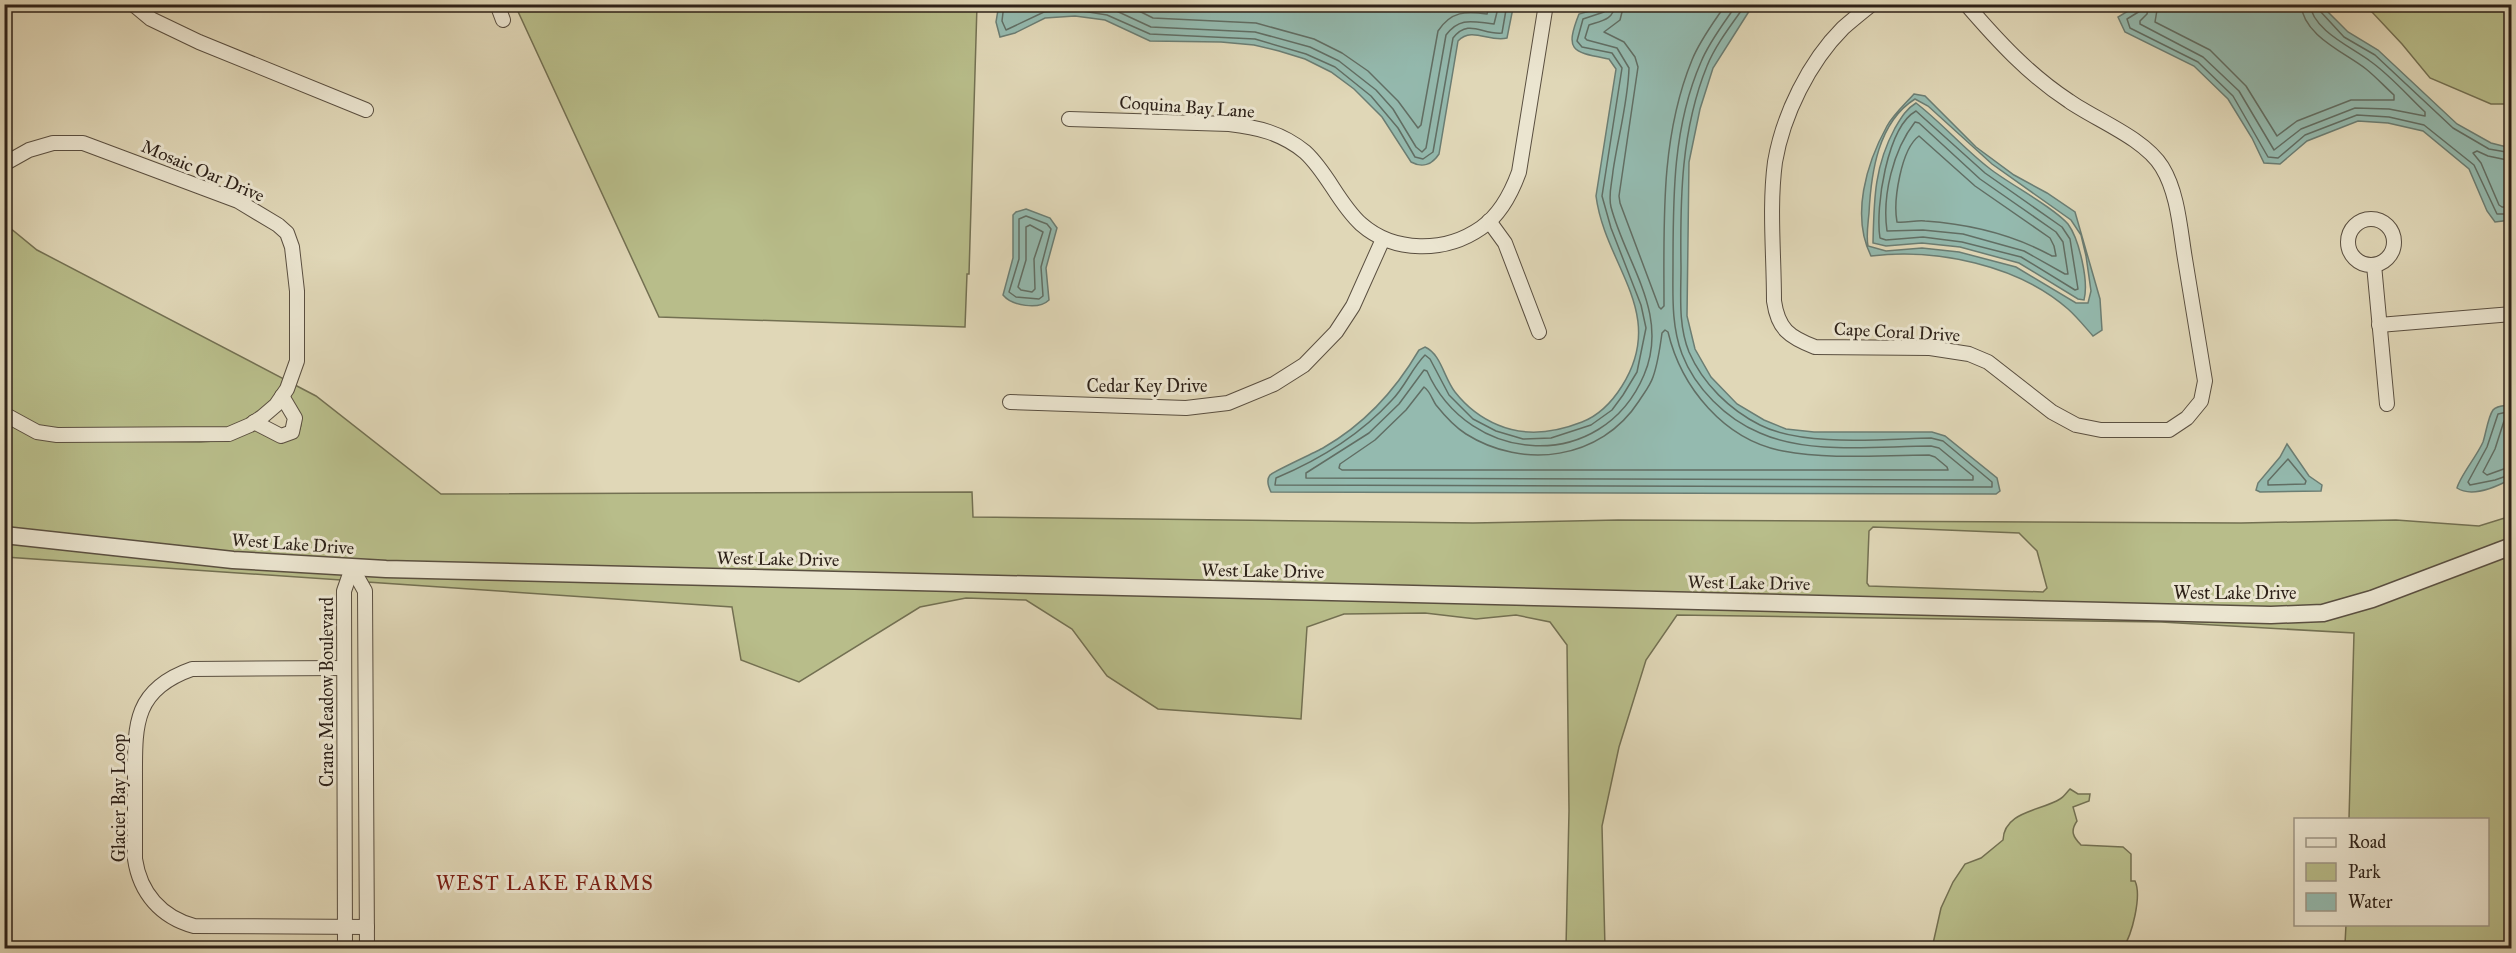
<svg xmlns="http://www.w3.org/2000/svg" width="2516" height="953" viewBox="0 0 2516 953" font-family="'IM FELL Great Primer',serif">
  <style>
    .green { fill: #b8bd8a; stroke: #737052; stroke-width: 1.5; fill-rule: evenodd }
    .water { fill: #94baaf; stroke: #6b7d73; stroke-width: 1.5; fill-rule: evenodd }
    .lines { fill: none; stroke-linecap: round; stroke-linejoin: round }
    .shore { stroke: #616e64; stroke-width: 1.5 }
    .minor-casing { stroke: #5a4f40; stroke-width: 16 }
    .tertiary-casing { stroke: #5a4f40; stroke-width: 19 }
    .minor { stroke: #ebe5d0; stroke-width: 14 }
    .tertiary { stroke: #ebe5d0; stroke-width: 16 }
    .labels { text-anchor: middle; dominant-baseline: central; stroke-width: 6; stroke-linejoin: round; paint-order: stroke }
    .street-label { font-size: 18px; fill: #2e2219; stroke: #ebe5d0 }
    .neighbourhood-label { font-size: 20px; letter-spacing: 1.5px; fill: #7a1f14; stroke: #ebe5d0 }
  </style>
  <rect width="100%" height="100%" fill="#e0d7b7"/>
  <filter id="stains"><feTurbulence type="fractalNoise" baseFrequency=".00333" numOctaves="4"/><feColorMatrix values="0 0 0 0 .2 0 0 0 0 .09 0 0 0 0 .02 0 0 0 .5 -.17"/></filter>
  <radialGradient id="worn" r=".72"><stop offset=".6" stop-color="#630" stop-opacity="0"/><stop offset="1" stop-color="#630" stop-opacity=".3"/></radialGradient>
  <g class="green">
    <path d="M515,5H977L969,274H967L965,327L659,317Z"/>
    <path d="M2361,5H2511V104H2491L2430,78L2402,44L2372,12Z"/>
    <path d="M4,223L37,250L284,379C276,402 253,421 229,428C216,432 197,429 183,429C141,429 99,430 57,430C38,426 18,420 5,405Z"/>
    <path d="M295,385L316,396L441,494L972,492L973,517L1473,523L1618,520L2241,523L2396,520L2479,526L2511,516L2512,540L2369,594L2322,607L2271,609L387,564L238,555L5,530L4,429L10,425L34,437L57,441L200,442L229,440L255,429L296,436C307,421 298,409 289,396ZM1873,527L2019,533L2037,551L2047,588L2043,592L1869,586L1867,583L1869,531Z"/>
    <path d="M4,541L344,573L341,580L5,557Z"/>
    <path d="M2511,552V948H2231L2241,945L2345,944L2346,925L2488,924V820L2349,819L2354,633L2161,622L1677,615L1646,660L1619,747L1602,826L1605,948H1566L1569,811L1567,645L1550,622L1516,615L1476,619L1425,613L1344,614L1307,627L1301,719L1158,709L1107,676L1072,629L1026,600L966,598L920,607L799,682L741,660L732,607L367,582L363,574L2272,620Z"/>
    <path d="M2070,789L2078,794H2090L2089,801L2073,807L2077,821C2070,831 2073,837 2081,845L2123,847L2131,854V881H2135C2142,896 2132,935 2123,948H1932L1941,908L1953,882L1965,864L1981,858L2003,840C2004,811 2041,811 2060,799C2064,797 2067,792 2070,789Z"/>
  </g>
  <g class="water">
    <path d="M999,4H1508L1513,8L1507,38C1490,43 1472,26 1458,41L1439,154C1432,165 1422,168 1411,162L1382,117L1354,89L1331,72L1305,59L1279,51L1254,45L1221,42L1150,41L1105,20L1075,16L1045,18L1015,33L1000,37L996,22Z"/>
    <path d="M1753,5L1713,68L1700,109L1689,162L1687,316L1695,349L1711,377L1737,404L1764,420L1786,429L1814,432H1932L1945,436L1997,478L2000,491L1996,494L1271,492C1268,486 1266,480 1270,475C1272,472 1316,452 1323,448C1365,424 1395,391 1419,350L1425,347C1441,354 1444,378 1455,392C1466,406 1481,418 1498,425C1526,437 1554,433 1582,422C1600,415 1612,402 1622,386C1668,313 1605,266 1596,196L1616,69L1609,59C1573,52 1564,52 1579,14L1611,5Z"/>
    <path d="M2149,5H2321L2348,32L2378,50L2457,124L2491,143L2511,148V220L2495,222L2487,211L2469,169L2423,131L2388,123L2358,121L2307,141L2280,164L2264,163L2252,138L2228,99L2194,66L2125,32L2118,17L2133,8Z"/>
    <path d="M1914,94L1925,96L1976,147L2014,175L2047,193L2075,212L2100,299L2102,330L2093,336C2085,327 2077,317 2068,309C2018,265 1936,248 1871,256C1851,216 1866,164 1887,126C1893,115 1905,104 1914,94ZM1915,99L1928,106L1992,164L2071,220L2081,235L2086,256L2091,291L2088,303H2076L2016,267L1959,252L1922,248L1886,251L1868,246C1866,236 1868,224 1869,213C1871,173 1878,122 1915,99Z"/>
    <path d="M1916,103C1942,123 1963,148 1989,168C2009,184 2052,206 2068,224C2079,239 2089,281 2084,300L2078,299L2019,263L1960,247L1922,243L1886,246L1873,243C1874,200 1874,167 1895,128C1901,118 1906,109 1916,103Z"/>
    <path d="M1026,209L1050,218L1057,228L1046,268L1049,300C1039,310 1012,306 1003,295L1013,258V215L1016,212Z"/>
    <path d="M2511,405V479C2498,486 2472,498 2457,488C2460,476 2477,456 2483,442C2486,433 2488,417 2493,410C2497,405 2506,406 2511,405Z"/>
    <path d="M2287,444L2309,476L2322,485L2321,491L2260,492L2256,490L2258,483L2280,457Z"/>
  </g>
  <g class="lines">
    <g class="shore">
      <path d="M1004,4L1002,21L1006,30L1044,12L1076,10L1107,15L1150,34L1255,39L1306,54L1335,67L1371,96L1398,128L1415,157L1423,159L1433,152L1453,38C1469,18 1482,35 1502,33L1507,4"/>
      <path d="M1093,4L1110,8L1151,27L1255,32L1310,47L1339,61L1376,90L1393,109L1416,147L1422,152L1426,148L1446,35C1460,16 1474,22 1494,24L1499,4"/>
      <path d="M1125,4L1153,18L1256,23L1314,39L1342,53L1368,71L1398,101L1418,128L1421,125L1438,31C1451,11 1466,11 1487,14L1490,4"/>
      <path d="M1608,4L1604,12L1583,19L1577,41L1582,47L1612,53L1622,68L1602,196L1611,228L1641,305L1646,328L1637,372L1623,395L1612,410L1591,425L1551,438L1523,439L1496,431L1473,419L1449,395L1430,359L1425,355C1412,368 1405,387 1392,400C1360,435 1319,460 1276,478L1275,485L1992,487V482L1943,441L1931,438C1883,439 1803,447 1760,425C1730,410 1703,384 1689,352C1678,325 1681,295 1681,267C1680,199 1681,130 1707,66C1716,44 1732,24 1746,4"/>
      <path d="M1615,4C1614,20 1601,21 1589,25L1585,38L1587,40L1617,48L1629,68C1628,102 1618,137 1613,171C1612,183 1608,195 1611,207C1626,264 1670,314 1644,375C1602,474 1469,466 1427,371L1424,370L1399,404L1369,433L1306,473V478L1973,480V476L1939,448L1931,446C1877,446 1809,455 1760,433C1726,419 1695,388 1682,354C1671,325 1673,294 1673,264C1673,196 1673,126 1701,62C1709,42 1724,23 1737,4"/>
      <path d="M1624,4L1620,20L1604,32L1624,42L1635,57L1638,67L1619,196L1620,203L1659,307L1661,309L1664,306C1664,223 1660,138 1692,60C1700,40 1714,22 1726,4"/>
      <path d="M2142,4L2140,11L2127,19L2130,28L2198,62L2233,96L2268,157L2278,158L2305,135L2357,115L2389,117L2424,125L2474,165L2497,214H2512"/>
      <path d="M2149,4L2147,14L2140,21V24L2203,57L2239,91L2274,150L2301,129L2355,108L2389,109L2425,116V112C2407,95 2390,75 2370,61C2353,48 2312,30 2310,4"/>
      <path d="M2158,4L2155,22L2210,50L2246,86L2277,136L2297,121L2351,100H2394V95C2385,87 2376,77 2366,69C2346,53 2303,36 2301,4"/>
      <path d="M2318,4L2320,11L2344,37L2375,55L2453,128L2489,149L2512,153"/>
      <path d="M1916,111L1985,173L2062,227L2070,239L2078,289L2075,290L2021,257L1962,242L1923,237L1886,240L1880,238C1875,208 1887,127 1916,111Z"/>
      <path d="M1915,122L1919,123L1980,179L2056,232L2063,242L2068,274H2065L2024,251L1963,234L1923,230L1887,231C1882,196 1893,150 1915,122Z"/>
      <path d="M1919,136L1975,186L2050,238L2054,246L2056,256H2052C2014,235 1969,224 1925,221C1916,220 1906,223 1897,222C1893,201 1901,149 1919,136Z"/>
      <path d="M2512,161L2488,156L2477,151L2473,153L2481,163L2499,205L2502,207H2512"/>
      <path d="M1026,216L1047,224L1051,229L1041,267L1043,296L1039,299L1016,297L1009,292L1019,259V219Z"/>
      <path d="M1030,225L1043,232L1034,259L1035,289L1032,292L1021,290L1018,287L1026,260V227Z"/>
      <path d="M1665,330L1668,332C1681,387 1724,440 1783,451C1830,460 1881,455 1929,455L1935,457L1947,467L1948,470H1342L1339,468L1340,464L1375,440L1406,410L1424,387C1430,391 1432,399 1436,405C1444,415 1455,427 1466,434C1523,470 1601,460 1639,401C1644,393 1650,386 1653,377C1658,363 1660,348 1662,333Z"/>
      <path d="M2512,411L2498,414L2487,447L2468,482L2470,485L2495,480L2512,474"/>
      <path d="M2512,419L2504,421L2495,449L2483,472L2487,475L2512,466"/>
      <path d="M2288,459L2306,481L2305,484L2268,485V481Z"/>
    </g>
    <defs>
      <g id="minor">
        <path d="M133,4L151,19L199,42L366,110"/>
        <path d="M497,4L503,20"/>
        <path d="M1872,4C1862,12 1852,20 1843,28C1809,62 1783,115 1775,162C1769,207 1774,255 1774,301C1778,329 1789,337 1815,347L1930,348L1969,354L1988,362L2052,412L2076,425L2101,430H2169L2187,418L2201,401L2205,381C2198,340 2192,300 2185,259C2180,229 2178,193 2162,167C2144,138 2096,120 2069,101C2029,75 1997,40 1966,4"/>
        <path d="M1069,119L1229,124C1257,127 1282,133 1305,152C1328,173 1338,203 1361,224C1394,253 1445,253 1481,228C1500,215 1511,194 1519,172L1546,4"/>
        <path d="M4,164L29,150L53,143H83L238,201L278,225L287,233L292,247L297,291V361L287,389L276,405L262,417L250,425L229,434L57,435L37,432L4,414"/>
        <circle cx="2371" cy="242" r="23"/>
        <path d="M1489,221L1505,243L1539,332"/>
        <path d="M2374,265L2387,404"/>
        <path d="M2379,325L2512,314"/>
        <path d="M1010,402L1186,408L1228,403L1274,384L1304,365L1336,332L1353,306L1383,239"/>
        <path d="M254,422L281,436L292,432L295,418L282,396"/>
        <path d="M352,568L365,591L367,948"/>
        <path d="M344,668L192,669C132,690 135,727 135,781C135,807 135,833 135,859C140,893 161,917 194,926L367,927"/>
        <path d="M345,948L344,591L352,568"/>
      </g>
      <path id="tertiary" d="M4,535L233,560L386,569L2271,615L2323,613L2372,599L2512,546"/>
    </defs>
    <use href="#minor" class="minor-casing"/>
    <use href="#tertiary" class="tertiary-casing"/>
    <use href="#minor" class="minor"/>
    <use href="#tertiary" class="tertiary"/>
  </g>
  <g class="labels">
    <g class="street-label">
      <text transform="translate(1187 107) rotate(4)">Coquina Bay Lane</text>
      <text transform="translate(203 171) rotate(23)">Mosaic Oar Drive</text>
      <text transform="translate(1897 332) rotate(3)">Cape Coral Drive</text>
      <text x="1147" y="386">Cedar Key Drive</text>
      <text transform="translate(293 544) rotate(4)">West Lake Drive</text>
      <text transform="translate(778 559) rotate(1)">West Lake Drive</text>
      <text transform="translate(1263 571) rotate(1)">West Lake Drive</text>
      <text transform="translate(1749 583) rotate(1)">West Lake Drive</text>
      <text x="2235" y="593">West Lake Drive</text>
      <text transform="translate(327 692) rotate(-90)">Crane Meadow Boulevard</text>
      <text transform="translate(119 798) rotate(-90)">Glacier Bay Loop</text>
    </g>
    <g class="neighbourhood-label">
      <text x="545" y="883">WEST LAKE FARMS</text>
    </g>
  </g>
  <rect width="2516" height="953" fill="none" stroke="#e0d7b7" stroke-width="24"/>
  <rect x="6" y="6" width="2504" height="941" fill="none" stroke="#2e2219" stroke-width="3"/>
  <rect x="12" y="12" width="2492" height="929" fill="none" stroke="#2e2219" stroke-width="1.5"/>
  <rect x="2294" y="818" width="195" height="108" fill="#ebe5d0" stroke="#9f9787" stroke-width="1.5"/>
  <rect x="2306" y="838" width="30" height="9" fill="#ebe5d0" stroke="#9f9787" stroke-width="1.5"/>
  <text x="2348" y="848" font-size="18" fill="#2e2219">Road</text>
  <rect x="2306" y="863" width="30" height="18" fill="#b8bd8a" stroke="#9f9787" stroke-width="1.5"/>
  <text x="2348" y="878" font-size="18" fill="#2e2219">Park</text>
  <rect x="2306" y="893" width="30" height="18" fill="#94baaf" stroke="#9f9787" stroke-width="1.5"/>
  <text x="2348" y="908" font-size="18" fill="#2e2219">Water</text>
  <rect width="100%" height="100%" filter="url(#stains)"/>
  <rect width="100%" height="100%" fill="url(#worn)"/>
</svg>
